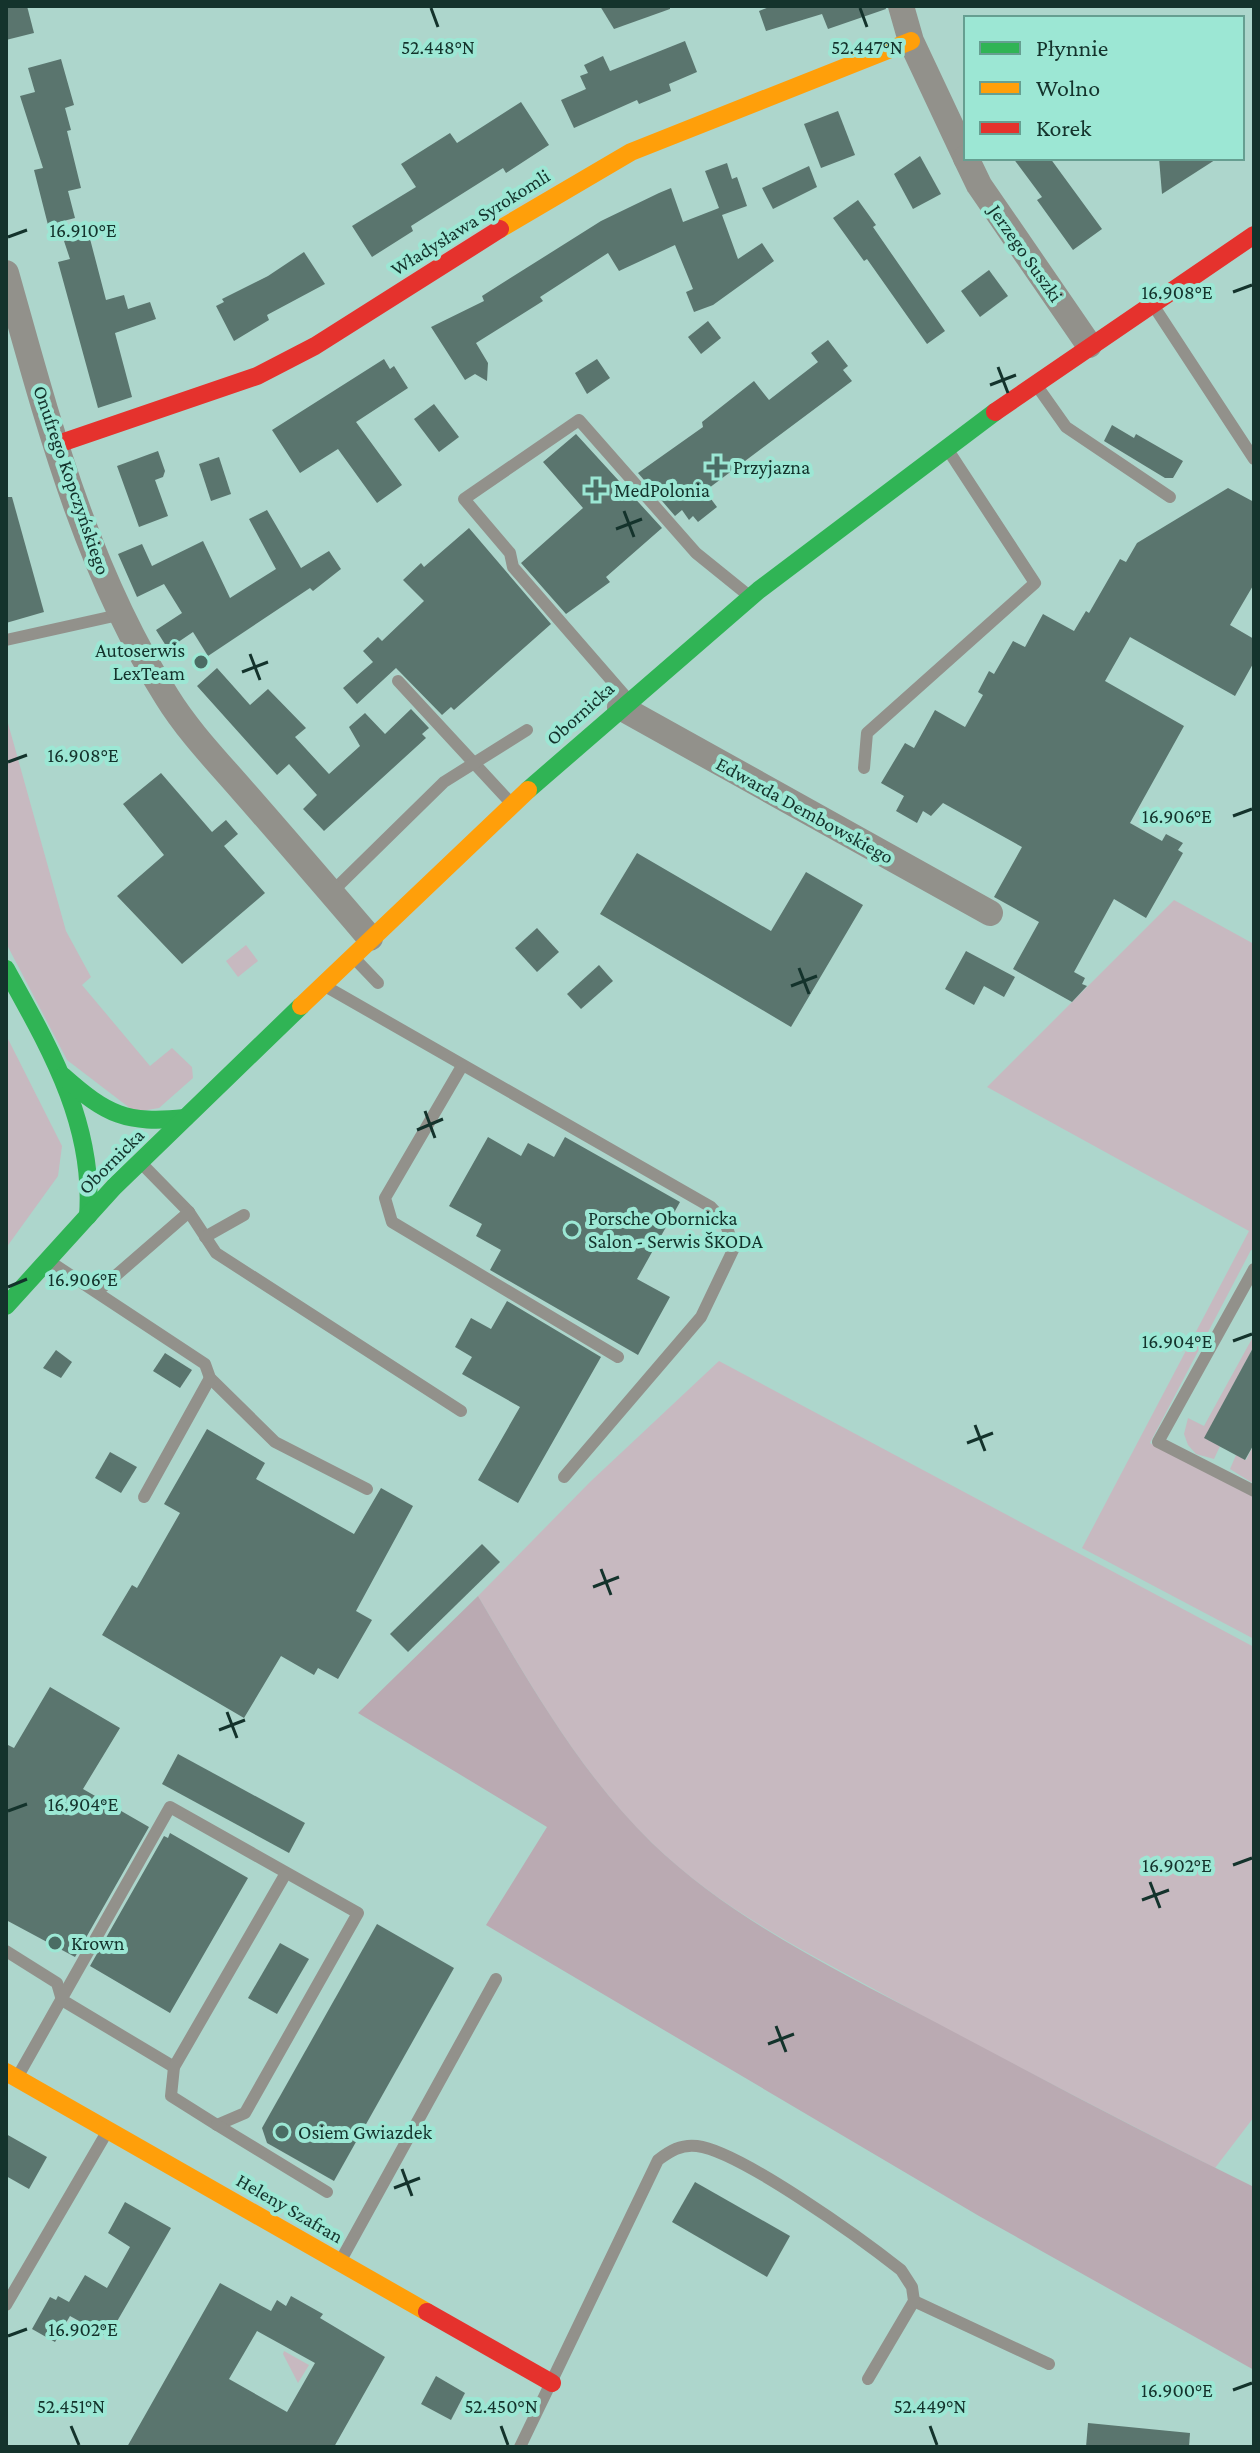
<svg xmlns="http://www.w3.org/2000/svg" width="1260" height="2453" viewBox="0 0 1260 2453" font-family="'Crimson Pro',serif">
  <style>
    .green { fill: #c7b9c0 }
    .forest { fill: #baaab2 }
    .building { fill: #5a756e; fill-rule: evenodd }
    .lines { fill: none; stroke-linecap: round; stroke-linejoin: round }
    .lane { stroke: #92918b; stroke-width: 12 }
    .street { stroke: #92918b; stroke-width: 26 }
    .fast { stroke: #30b455; stroke-width: 18 }
    .slow { stroke: #ff9f0a; stroke-width: 18 }
    .jam { stroke: #e5322d; stroke-width: 18 }
    .ticks { fill: none; stroke: #14332c; stroke-width: 3 }
    .poi-dot { fill: #4a6c64; stroke: #9ce7d4; stroke-width: 3 }
    .labels { text-anchor: middle; dominant-baseline: central; stroke-width: 8; stroke-linejoin: round; paint-order: stroke }
    .street-label { font-size: 20px; fill: #14332c; stroke: #9ce7d4 }
    .poi-label { font-size: 20px; fill: #14332c; stroke: #9ce7d4; text-anchor: start }
    .ticks-label { font-size: 20px; text-anchor: middle; fill: #14332c; stroke: #9ce7d4; stroke-width: 8; stroke-linejoin: round; paint-order: stroke }
  </style>
  <rect width="100%" height="100%" fill="#add6cc"/>
  <g class="green">
    <path d="M6,716L66,931L91,977L82,985L150,1066L172,1048L192,1067L193,1078L159,1108L135,1112L67,1060L6,943Z"/>
    <path d="M1174,900L1254,944V1251L1251,1250L1150,1443L1254,1497V1639L1082,1548L1249,1231L987,1087Z"/>
    <path d="M246,945L258,961L238,977L226,961Z"/>
    <path d="M6,1035L62,1146L58,1176L6,1248Z"/>
    <path d="M1254,1335V1346L1205,1438L1220,1446L1214,1459L1196,1454L1188,1445L1184,1434L1188,1418L1204,1426Z"/>
    <path d="M719,1361L1254,1647V2117L1215,2168C1100,2109 985,2051 872,1988C795,1946 715,1905 651,1842C580,1773 528,1681 478,1596L590,1482Z"/>
    <path d="M1254,1444V1484L1230,1469L1236,1455L1246,1460Z"/>
    <path d="M284,2351L309,2365L298,2383L283,2354Z"/>
  </g>
  <path class="forest" d="M478,1596C528,1681 580,1773 652,1843C733,1921 838,1971 937,2023C1042,2079 1147,2135 1254,2187V2370L979,2216L486,1925L547,1827L358,1713Z"/>
  <g class="building">
    <path d="M6,6H27L34,33L6,40Z"/>
    <path d="M600,6H670V9L614,29Z"/>
    <path d="M772,6H885L886,9L828,29L822,14L766,31L759,11Z"/>
    <path d="M685,41L697,72L669,84L671,91L639,104L637,100L574,128L561,100L586,89L580,76L588,73L584,65L603,56L610,71Z"/>
    <path d="M61,59L74,105L65,108L71,130L67,131L81,188L68,191L75,218L48,225L34,170L43,168L20,96L35,92L28,68Z"/>
    <path d="M521,102L549,145L506,173L503,168L411,226L413,231L372,257L352,226L416,187L401,164L450,133L457,143Z"/>
    <path d="M838,111L855,155L821,168L804,124Z"/>
    <path d="M920,156L941,194L913,209L894,174Z"/>
    <path d="M1013,158H1050L1102,229L1073,250L1037,200L1042,197Z"/>
    <path d="M1159,158H1218L1162,194Z"/>
    <path d="M727,163L732,179L737,177L747,206L722,215L738,259L762,243L774,261L713,305L694,312L686,292L693,289L675,245L619,271L608,253L540,297L543,301L476,343L488,363L487,381L475,374L465,380L431,327L484,301L482,296L601,221L659,193L671,188L683,222L719,208L705,171Z"/>
    <path d="M809,166L817,187L773,209L762,188Z"/>
    <path d="M858,200L876,225L873,227L945,331L927,344L867,259L864,261L833,218Z"/>
    <path d="M89,235L106,300L124,295L128,309L150,302L156,319L115,333L132,397L98,408L58,262L70,259L64,241Z"/>
    <path d="M304,252L325,284L267,315L269,320L234,341L216,306L224,302L222,299L268,276Z"/>
    <path d="M989,270L1008,296L980,317L961,291Z"/>
    <path d="M708,321L721,338L701,354L688,337Z"/>
    <path d="M828,340L848,366L843,370L852,381L705,491L717,507L698,522L693,516L689,520L682,510L675,516L638,473L703,427L702,422L754,381L769,400L818,362L811,353Z"/>
    <path d="M384,359L390,369L394,366L408,388L356,422L402,485L377,503L338,449L300,473L272,430Z"/>
    <path d="M597,359L610,378L587,394L575,373Z"/>
    <path d="M434,404L459,437L439,452L414,419Z"/>
    <path d="M1112,425L1134,438L1136,434L1183,461L1173,478H1165L1104,441Z"/>
    <path d="M576,434L662,528L606,577L610,582L566,614L521,563L583,508L543,462Z"/>
    <path d="M158,451L165,471L163,477L155,480L168,516L139,527L117,466Z"/>
    <path d="M219,457L231,494L211,501L199,464Z"/>
    <path d="M1228,488L1254,502V584L1230,625L1254,639V662L1235,696L1130,637L1105,681L1184,726L1130,823L1162,841L1166,834L1183,843L1178,850L1183,853L1146,918L1114,899L1074,972L1085,978L1082,984L1087,986L1072,1002L1013,969L1039,922L994,897L1022,847L943,803L931,816L923,811L917,823L896,811L904,796L881,783L905,743L914,748L935,710L965,727L983,695L978,692L989,671L994,674L1013,641L1025,647L1043,614L1074,631L1086,611L1089,613L1120,559L1126,562L1137,543Z"/>
    <path d="M6,497H12L44,612L6,623Z"/>
    <path d="M267,510L301,568L329,551L341,569L313,591L310,588L208,656L193,632L168,649L156,630L182,613L164,584L137,597L118,554L142,544L152,566L203,541L230,598L276,569L249,519Z"/>
    <path d="M469,528L551,624L454,710L451,707L442,715L396,668L357,704L343,688L373,662L363,651L378,637L382,641L424,601L403,580L421,563L424,567Z"/>
    <path d="M217,668L250,705L268,689L306,728L295,737L329,774L360,746L349,727L365,713L385,734L411,709L429,728L422,734L426,738L324,831L303,809L317,795L289,764L277,775L197,686Z"/>
    <path d="M161,773L212,832L226,820L238,834L224,846L265,893L182,964L117,896L164,855L123,804Z"/>
    <path d="M637,853L771,931L806,872L863,905L791,1027L600,914Z"/>
    <path d="M537,928L559,952L537,972L515,948Z"/>
    <path d="M966,951L1015,977L1004,997L984,986L974,1005L945,989Z"/>
    <path d="M599,965L613,981L581,1009L567,994Z"/>
    <path d="M488,1137L521,1156L528,1143L554,1157L565,1137L680,1202L637,1279L670,1297L638,1355L490,1270L501,1250L476,1236L482,1224L449,1206Z"/>
    <path d="M507,1301L601,1357L518,1503L478,1480L520,1407L462,1374L472,1357L455,1347L471,1318L491,1329Z"/>
    <path d="M1254,1346V1444L1245,1460L1204,1438Z"/>
    <path d="M56,1350L72,1362L61,1378L43,1368Z"/>
    <path d="M165,1353L192,1370L180,1388L153,1371Z"/>
    <path d="M207,1429L265,1463L256,1479L354,1534L381,1488L413,1506L356,1611L372,1620L338,1679L318,1668L314,1675L281,1656L244,1718L102,1635L132,1585L137,1588L180,1513L164,1504Z"/>
    <path d="M110,1452L137,1467L121,1493L95,1478Z"/>
    <path d="M482,1544L500,1562L408,1652L390,1634Z"/>
    <path d="M50,1687L120,1728L83,1789L149,1827L75,1957L6,1920V1744L14,1748Z"/>
    <path d="M178,1754L305,1823L289,1853L162,1784Z"/>
    <path d="M170,1833L248,1878L170,2013L90,1966L164,1836L168,1838Z"/>
    <path d="M377,1924L454,1968L334,2181L267,2143L262,2128Z"/>
    <path d="M280,1943L309,1959L277,2014L248,1998Z"/>
    <path d="M6,2134L47,2157L29,2189L6,2176Z"/>
    <path d="M695,2182L790,2236L767,2277L672,2222Z"/>
    <path d="M125,2202L171,2228L108,2337L70,2316L55,2342L32,2329L50,2297L56,2300L58,2296L69,2302L85,2275L107,2288L130,2247L108,2233Z"/>
    <path d="M220,2283L271,2311L277,2300L286,2306L291,2296L323,2314L320,2318L385,2357L334,2447H127ZM257,2331L315,2363L287,2412L229,2379Z"/>
    <path d="M436,2376L465,2393L451,2420L421,2404Z"/>
    <path d="M1088,2423L1190,2433L1189,2447H1086Z"/>
  </g>
  <g class="lines">
    <g class="lane">
      <path d="M1155,308L1254,459"/>
      <path d="M1037,386L1066,427L1170,497"/>
      <path d="M6,640L123,614"/>
      <path d="M398,681L510,802"/>
      <path d="M626,697L513,567L510,553L464,499L579,420L696,553L748,595"/>
      <path d="M864,768L867,733L1035,583L948,450"/>
      <path d="M339,885L444,782L527,730"/>
      <path d="M355,959L378,983"/>
      <path d="M325,986L711,1207L725,1222L734,1248L701,1317L564,1477"/>
      <path d="M462,1066L385,1198L392,1222L618,1357"/>
      <path d="M143,1165L189,1212L216,1253L461,1411"/>
      <path d="M205,1237L244,1215"/>
      <path d="M49,1261L205,1364L210,1378L275,1442L367,1489"/>
      <path d="M1254,1269L1158,1442L1254,1491"/>
      <path d="M98,1291L189,1212"/>
      <path d="M144,1497L210,1378"/>
      <path d="M6,1951L57,1983L62,2000L174,2067"/>
      <path d="M18,2076L170,1807L358,1913L245,2113L217,2125L171,2096L174,2067L286,1873"/>
      <path d="M217,2125L327,2192"/>
      <path d="M341,2260L496,1979"/>
      <path d="M914,2301L1049,2364"/>
      <path d="M6,2305L107,2132"/>
      <path d="M520,2447L658,2160C670,2151 681,2144 697,2146C740,2151 863,2240 901,2270L912,2287L914,2301L868,2379"/>
    </g>
    <g class="street">
      <path d="M901,6L911,41L966,158"/>
      <path d="M966,158L979,185L1089,345"/>
      <path d="M6,273C47,418 85,568 167,697C188,731 217,761 243,791C286,840 328,889 370,938"/>
      <path d="M620,707L990,913"/>
    </g>
    <g class="fast">
      <path d="M528,790L759,590L995,412"/>
      <path d="M6,969C49,1047 95,1124 88,1216"/>
      <path d="M63,1076C107,1115 126,1124 185,1118"/>
      <path d="M6,1306L114,1187L301,1006"/>
    </g>
    <g class="slow">
      <path d="M500,229L631,152L911,41"/>
      <path d="M301,1006L528,790"/>
      <path d="M6,2072L427,2312"/>
    </g>
    <g class="jam">
      <path d="M995,412L1254,235"/>
      <path d="M55,445L257,376L315,346L500,229"/>
      <path d="M427,2312L552,2383"/>
    </g>
  </g>
  <path class="ticks" d="M431,8L438,27M860,8L867,27M8,237L27,230M1233,292L1252,285M998,367L1008,393M990,385L1016,375M624,511L634,537M616,529L642,519M250,654L260,680M242,672L268,662M8,762L27,755M1233,816L1252,809M799,968L809,994M791,986L817,976M425,1111L435,1138M417,1130L443,1119M8,1287L27,1279M1233,1341L1252,1334M975,1425L985,1451M967,1443L993,1433M601,1569L611,1595M593,1587L619,1577M227,1712L237,1738M219,1730L245,1720M8,1811L27,1804M1233,1865L1252,1858M1150,1882L1160,1908M1142,1900L1169,1890M776,2026L786,2052M768,2044L794,2034M402,2169L412,2196M394,2188L420,2178M8,2336L27,2329M1233,2390L1252,2383M71,2426L79,2445M501,2426L508,2445M930,2426L937,2445"/>
  <g class="poi-dot">
    <path d="M713 455h8v8h8v8h-8v8h-8v-8h-8v-8h8z"/>
    <path d="M592 478h8v8h8v8h-8v8h-8v-8h-8v-8h8z"/>
    <circle cx="201" cy="662" r="8"/>
    <circle cx="572" cy="1230" r="8"/>
    <circle cx="55" cy="1943" r="8"/>
    <circle cx="282" cy="2132" r="8"/>
  </g>
  <g class="labels">
    <g class="street-label">
      <text transform="translate(470 222) rotate(-32)">Władysława Syrokomli</text>
      <text transform="translate(1026 253) rotate(55)">Jerzego Suszki</text>
      <text transform="translate(72 480) rotate(71)">Onufrego Kopczyńskiego</text>
      <text transform="translate(580 713) rotate(-42)">Obornicka</text>
      <text transform="translate(805 810) rotate(29)">Edwarda Dembowskiego</text>
      <text transform="translate(111 1161) rotate(-45)">Obornicka</text>
      <text transform="translate(290 2208) rotate(30)">Heleny Szafran</text>
    </g>
    <g class="poi-label">
      <text x="733" y="467">Przyjazna</text>
      <text x="614" y="490">MedPolonia</text>
      <text x="185" y="650" text-anchor="end">Autoserwis<tspan x="185" dy="23">LexTeam</tspan></text>
      <text x="588" y="1218">Porsche Obornicka<tspan x="588" dy="23">Salon - Serwis ŠKODA</tspan></text>
      <text x="71" y="1943">Krown</text>
      <text x="298" y="2132">Osiem Gwiazdek</text>
    </g>
  </g>
  <g class="ticks-label">
    <text x="438" y="54">52.448°N</text>
    <text x="867" y="54">52.447°N</text>
    <text x="83" y="237">16.910°E</text>
    <text x="1177" y="299">16.908°E</text>
    <text x="83" y="762">16.908°E</text>
    <text x="1177" y="823">16.906°E</text>
    <text x="83" y="1286">16.906°E</text>
    <text x="1177" y="1348">16.904°E</text>
    <text x="83" y="1811">16.904°E</text>
    <text x="1177" y="1872">16.902°E</text>
    <text x="83" y="2336">16.902°E</text>
    <text x="1177" y="2397">16.900°E</text>
    <text x="71" y="2413">52.451°N</text>
    <text x="501" y="2413">52.450°N</text>
    <text x="930" y="2413">52.449°N</text>
  </g>
  <rect width="1260" height="2453" fill="none" stroke="#14332c" stroke-width="16"/>
  <rect x="964" y="16" width="280" height="144" fill="#9ce7d4" stroke="#669f91" stroke-width="2"/>
  <rect x="980" y="42" width="40" height="12" fill="#30b455" stroke="#669f91" stroke-width="2"/>
  <text x="1036" y="56" font-size="24" fill="#14332c">Płynnie</text>
  <rect x="980" y="82" width="40" height="12" fill="#ff9f0a" stroke="#669f91" stroke-width="2"/>
  <text x="1036" y="96" font-size="24" fill="#14332c">Wolno</text>
  <rect x="980" y="122" width="40" height="12" fill="#e5322d" stroke="#669f91" stroke-width="2"/>
  <text x="1036" y="136" font-size="24" fill="#14332c">Korek</text>
</svg>
